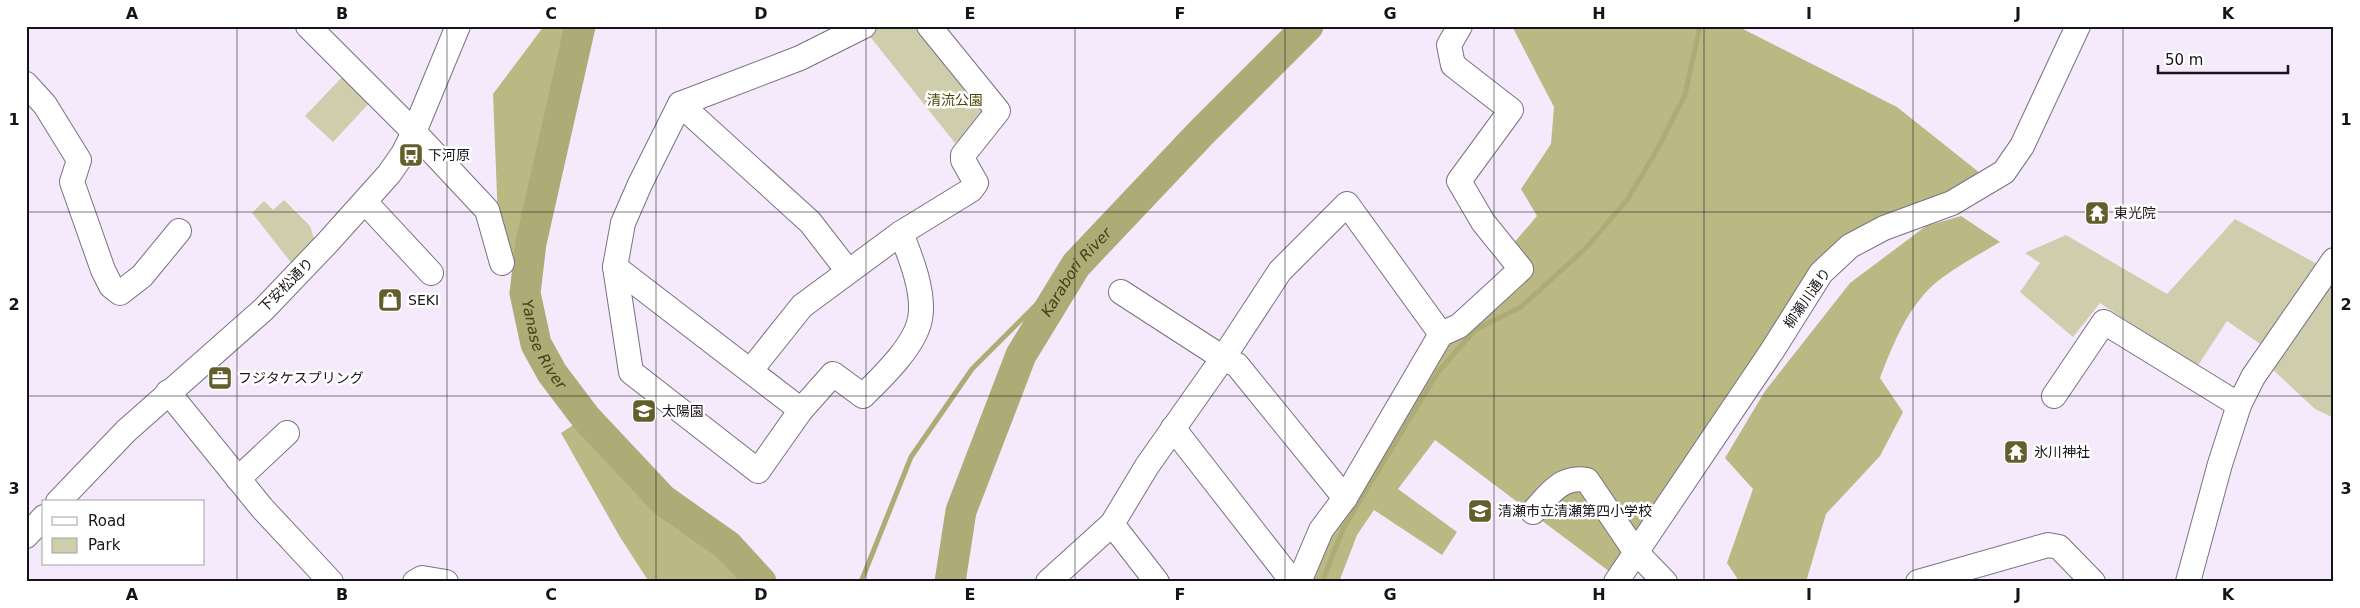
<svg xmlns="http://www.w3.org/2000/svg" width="2360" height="608" viewBox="0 0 2360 608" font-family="'DejaVu Sans','Noto Sans JP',sans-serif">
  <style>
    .green { fill: #cfceac }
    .forest { fill: #bbb983 }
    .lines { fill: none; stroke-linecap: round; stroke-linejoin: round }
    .stream { stroke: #aeab76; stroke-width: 5 }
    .river { stroke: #aeab76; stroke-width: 31 }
    .minor-casing { stroke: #7a7182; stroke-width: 26 }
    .minor { stroke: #fff; stroke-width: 24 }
    .grid { fill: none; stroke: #17131a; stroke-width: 1; stroke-opacity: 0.55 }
    .labels { text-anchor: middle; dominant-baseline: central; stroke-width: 5; stroke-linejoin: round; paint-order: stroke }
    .park-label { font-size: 14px; fill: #4b4702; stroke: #fff }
    .poi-label { font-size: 14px; fill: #17131a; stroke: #fff; text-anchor: start }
    .street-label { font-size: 14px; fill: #17131a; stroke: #fff }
    .water-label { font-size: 15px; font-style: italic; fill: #424016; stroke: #fff }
    .neatline { fill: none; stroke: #17131a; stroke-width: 2 }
    .grid-label { font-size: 16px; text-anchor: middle; font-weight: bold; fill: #17131a }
  </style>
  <rect width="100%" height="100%" fill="#f4eafc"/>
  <g class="green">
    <path d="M882,26H928L998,111L955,143L868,34Z"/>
    <path d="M348,71L373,99L333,142L305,116Z"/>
    <path d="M284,200L310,226L315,241L293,265L252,213L264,201L273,210Z"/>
    <path d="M2235,219L2319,265L2263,346L2227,321L2197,367L2100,303L2073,337L2020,292L2040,263L2025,253L2066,235L2167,294Z"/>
    <path d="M2334,277V418L2315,409L2271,368Z"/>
  </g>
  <g class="forest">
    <path d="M544,26H568L521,256H508L498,221L493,94Z"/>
    <path d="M1512,26H1737L1897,107L1980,173L2004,172L1850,246L1618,578L1435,440L1398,489L1457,532L1442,555L1374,510L1357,535L1339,582H1299L1441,334L1521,269L1507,251L1537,216L1521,189L1551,144L1554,107Z"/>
    <path d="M1961,216L2000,242C1980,254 1942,274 1927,291C1904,316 1892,347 1880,378L1903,412L1880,456L1826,514L1806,582H1736L1737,578L1727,563L1753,489L1725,458L1765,391L1850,283L1926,226Z"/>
    <path d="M581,420L656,503L721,547L751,582H649L620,537L561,433Z"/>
  </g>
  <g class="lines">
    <g class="stream">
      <path d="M861,582L911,457L972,369L1076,265"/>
      <path d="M1322,582L1344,527L1438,372L1475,330L1521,307L1588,246L1627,200L1657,150L1685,95L1700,26"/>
    </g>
    <g class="river">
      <path id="s1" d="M580,26L531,243L525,293L536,344L552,373L586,418L663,500L728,546L761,582"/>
      <path id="s2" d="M950,582L961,511L1021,355L1076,265L1200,134L1308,26"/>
    </g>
    <defs>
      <g id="minor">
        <path d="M308,26L414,132L487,210L502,263"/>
        <path d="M864,26L800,58L680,104L640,184L623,223L615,267L631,372L758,471L801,410L833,374L863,396C882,377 915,346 920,319C925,293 911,258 901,233"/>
        <path d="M26,84L45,105L79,160L72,182L103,270L111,286L120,293L142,276L179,231"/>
        <path d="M680,104L810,222L848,271"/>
        <path d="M365,202L431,273"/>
        <path d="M615,267L801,410"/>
        <path d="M1121,292L1223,358L1237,365L1345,498"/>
        <path d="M751,370L802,306L901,233L971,190L976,183L963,160V155L998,111L929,26"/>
        <path d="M168,392L262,508L331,582"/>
        <path d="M2054,396L2104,322L2239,405"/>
        <path d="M1173,428L1293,582"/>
        <path d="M238,479L287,433"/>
        <path d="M58,502L126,431L264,309L328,242L389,174L403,154L414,132L458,26"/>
        <path d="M1533,512C1549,495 1561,475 1587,480L1635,551L1665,582"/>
        <path d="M1112,524L1157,582"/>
        <path d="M26,536L44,517"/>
        <path d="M415,582L422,578L446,582"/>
        <path d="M1048,582L1112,524L1147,466L1223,358L1280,271L1347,204L1441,334"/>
        <path d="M1299,582L1321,530L1345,498L1441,334L1459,326L1521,269L1483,222L1459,181L1511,110L1453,65L1449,45L1460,26"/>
        <path d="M1616,582L1772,351L1821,273L1850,246L1884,228L1952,203L2004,172L2022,146L2078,26"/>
        <path d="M1918,582L2048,545L2059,547L2093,582"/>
        <path d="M2188,582L2220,464L2239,405L2253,377L2334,260"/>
      </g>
    </defs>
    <use href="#minor" class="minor-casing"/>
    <use href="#minor" class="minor"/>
  </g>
  <path class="grid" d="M237,26V582M447,26V582M656,26V582M866,26V582M1075,26V582M1285,26V582M1494,26V582M1704,26V582M1913,26V582M2123,26V582M26,212H2334M26,396H2334"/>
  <defs>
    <symbol id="bus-square" viewBox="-11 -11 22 22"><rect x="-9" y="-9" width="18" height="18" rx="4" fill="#625f2c" stroke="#fff"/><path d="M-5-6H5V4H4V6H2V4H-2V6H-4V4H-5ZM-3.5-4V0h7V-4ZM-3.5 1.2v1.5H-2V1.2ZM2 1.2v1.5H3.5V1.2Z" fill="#fff"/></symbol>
    <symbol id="temple-square" viewBox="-11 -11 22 22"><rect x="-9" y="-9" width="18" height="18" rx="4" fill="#625f2c" stroke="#fff"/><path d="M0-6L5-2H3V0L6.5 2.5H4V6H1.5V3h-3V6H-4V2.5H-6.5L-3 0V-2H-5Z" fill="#fff"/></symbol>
    <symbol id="shop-square" viewBox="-11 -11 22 22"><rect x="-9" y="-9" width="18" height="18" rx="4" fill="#625f2c" stroke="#fff"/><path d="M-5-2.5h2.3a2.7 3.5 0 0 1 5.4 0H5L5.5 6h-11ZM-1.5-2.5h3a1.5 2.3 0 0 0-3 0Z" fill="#fff"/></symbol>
    <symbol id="office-square" viewBox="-11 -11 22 22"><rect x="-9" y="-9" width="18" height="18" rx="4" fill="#625f2c" stroke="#fff"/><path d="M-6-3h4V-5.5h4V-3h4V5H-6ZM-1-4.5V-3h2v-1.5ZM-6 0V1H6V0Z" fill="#fff"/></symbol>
    <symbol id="school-square" viewBox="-11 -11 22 22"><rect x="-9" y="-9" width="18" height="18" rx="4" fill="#625f2c" stroke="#fff"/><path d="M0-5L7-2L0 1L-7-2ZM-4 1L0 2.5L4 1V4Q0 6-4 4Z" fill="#fff"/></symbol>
  </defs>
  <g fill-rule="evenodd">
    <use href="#bus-square" x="397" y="141" width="28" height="28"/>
    <use href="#temple-square" x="2083" y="199" width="28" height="28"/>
    <use href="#shop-square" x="376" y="286" width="28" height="28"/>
    <use href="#office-square" x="206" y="364" width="28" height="28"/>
    <use href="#school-square" x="630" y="397" width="28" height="28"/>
    <use href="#temple-square" x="2002" y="438" width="28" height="28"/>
    <use href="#school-square" x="1466" y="497" width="28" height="28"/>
  </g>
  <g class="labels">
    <g class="park-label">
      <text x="955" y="100">清流公園</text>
    </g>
    <g class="poi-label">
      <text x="428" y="155">下河原</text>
      <text x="2114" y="213">東光院</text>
      <text x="408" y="300">SEKI</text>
      <text x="238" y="378">フジタケスプリング</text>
      <text x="662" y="411">太陽園</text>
      <text x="2034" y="452">氷川神社</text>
      <text x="1498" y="511">清瀬市立清瀬第四小学校</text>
    </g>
    <g class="street-label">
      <text transform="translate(286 285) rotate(-45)">下安松通り</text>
      <text transform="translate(1807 298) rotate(-55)">柳瀬川通り</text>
    </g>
    <g class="water-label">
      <text stroke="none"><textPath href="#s2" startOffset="339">Karabori River</textPath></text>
      <text stroke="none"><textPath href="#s1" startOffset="328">Yanase River</textPath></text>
    </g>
  </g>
  <rect width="2360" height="608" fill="none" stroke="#ffffff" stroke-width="55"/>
  <rect x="42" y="500" width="162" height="65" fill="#ffffff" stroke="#a2a1a3"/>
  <rect x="52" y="517" width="25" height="8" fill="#ffffff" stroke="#a2a1a3"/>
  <text x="88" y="526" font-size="15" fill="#17131a">Road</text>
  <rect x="52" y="538" width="25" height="15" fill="#cfceac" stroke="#a2a1a3"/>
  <text x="88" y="550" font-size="15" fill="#17131a">Park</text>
  <path d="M2158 65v8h130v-8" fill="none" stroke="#17131a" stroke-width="2.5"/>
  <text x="2165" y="65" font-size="15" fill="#17131a" stroke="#ffffff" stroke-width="4" paint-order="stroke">50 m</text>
  <rect x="28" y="28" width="2304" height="552" class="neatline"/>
  <g class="grid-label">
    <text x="132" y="19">A</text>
    <text x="342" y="19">B</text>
    <text x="551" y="19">C</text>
    <text x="761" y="19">D</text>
    <text x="970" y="19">E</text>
    <text x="1180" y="19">F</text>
    <text x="1390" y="19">G</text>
    <text x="1599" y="19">H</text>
    <text x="1809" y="19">I</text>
    <text x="2018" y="19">J</text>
    <text x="2228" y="19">K</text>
    <text x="14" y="125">1</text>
    <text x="2346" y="125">1</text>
    <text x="14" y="310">2</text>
    <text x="2346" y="310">2</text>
    <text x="14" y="494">3</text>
    <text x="2346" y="494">3</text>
    <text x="132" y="600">A</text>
    <text x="342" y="600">B</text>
    <text x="551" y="600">C</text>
    <text x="761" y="600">D</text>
    <text x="970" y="600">E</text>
    <text x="1180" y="600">F</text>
    <text x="1390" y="600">G</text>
    <text x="1599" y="600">H</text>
    <text x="1809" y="600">I</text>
    <text x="2018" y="600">J</text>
    <text x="2228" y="600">K</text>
  </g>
</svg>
